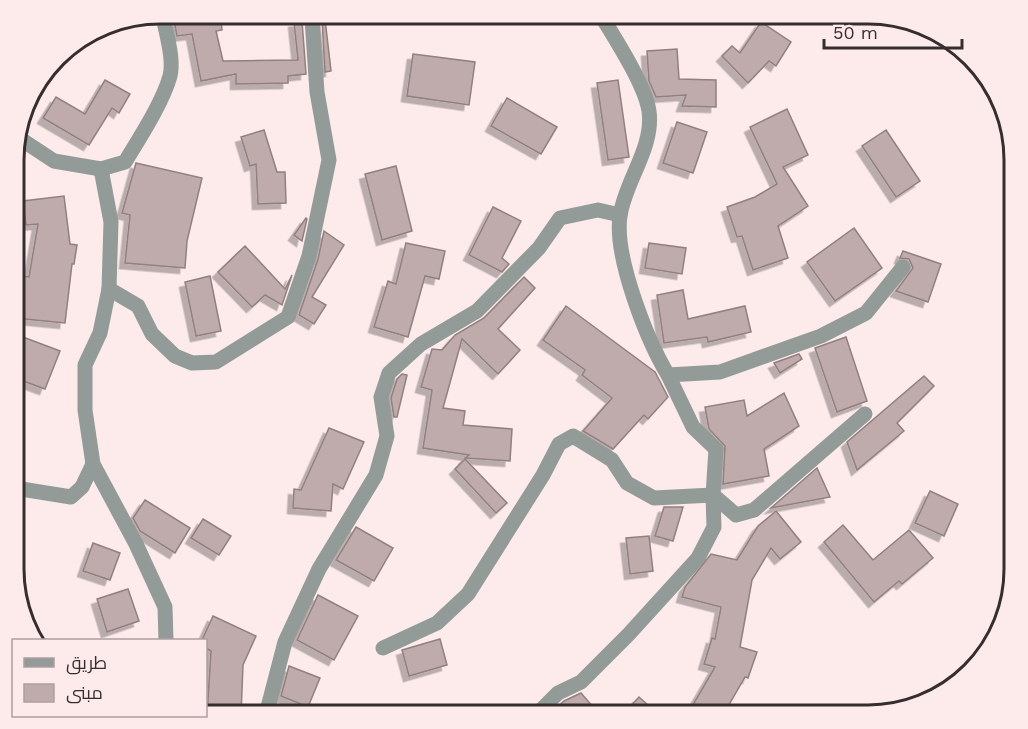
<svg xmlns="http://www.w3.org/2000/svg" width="1028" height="729" viewBox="0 0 1028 729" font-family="'Work Sans',Cairo,sans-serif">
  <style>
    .building { fill: #bfabac; stroke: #927f7f; stroke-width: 1.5; filter: url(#shadow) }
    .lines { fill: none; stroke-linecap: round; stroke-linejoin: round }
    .minor { stroke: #929b98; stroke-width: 15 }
    .rim { fill: none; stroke: #362e2e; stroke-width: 3 }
  </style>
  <defs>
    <filter id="shadow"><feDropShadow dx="-5.5" dy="5.5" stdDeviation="0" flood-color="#0004"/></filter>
  </defs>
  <rect width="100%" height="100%" fill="#fdebec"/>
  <g class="building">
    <path d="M322,19H325L331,71L325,72Z"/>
    <path d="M221,20L222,30L216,31L223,61L298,60L294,22L302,21L306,74L288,76V83L236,84V74L201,81L192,34L177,36L174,21Z"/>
    <path d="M761,22L791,42L776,66L769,61L748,83L722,56L732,46L740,53Z"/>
    <path d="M677,49L679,79L716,80V107L682,106L686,95L656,97L649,81L647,51Z"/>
    <path d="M413,54L475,62L469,105L407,96Z"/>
    <path d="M105,80L130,94L119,113L112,108L89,145L43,118L56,97L85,114Z"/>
    <path d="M618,80L629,157L608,160L597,83Z"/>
    <path d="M507,98L557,127L541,154L491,126Z"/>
    <path d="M787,109L808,155L783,167L808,206L778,226L788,258L753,270L742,236L737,237L727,207L755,197L777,184L750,127Z"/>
    <path d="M677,122L707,132L693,173L663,163Z"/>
    <path d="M264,130L277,172H285L286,203L258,204L256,164L250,166L241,137Z"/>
    <path d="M886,130L920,181L896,197L862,146Z"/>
    <path d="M136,163L202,178L187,241L185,268L125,263L130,215L122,213Z"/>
    <path d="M396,166L412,231L382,240L365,174Z"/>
    <path d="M64,196L70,244L77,245L74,264H72L65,323L15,318V275L29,277L38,224L26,225L23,201Z"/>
    <path d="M493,207L521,221L502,258L509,264L502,272L469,255Z"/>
    <path d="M306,218L307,219L302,241L294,235Z"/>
    <path d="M854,228L882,268L835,301L807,262Z"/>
    <path d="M324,231L344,245L312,297L326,305L314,324L299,315L318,259Z"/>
    <path d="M406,243L445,251L439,279L425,276L408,337L374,327L388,281L396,284Z"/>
    <path d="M649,243L686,248L682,274L645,268Z"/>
    <path d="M245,246L285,289L292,275L282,305L265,295L252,307L218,272Z"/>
    <path d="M903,251L941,264L928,302L896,291L913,268L909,259L900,258Z"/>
    <path d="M210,276L221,331L196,336L185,282Z"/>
    <path d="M524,277L535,288L498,329L520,350L498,374L462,339L443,408L465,411L463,425L512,429L510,461L465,458L469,455L423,448L432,390L421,387L432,349L442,350L455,335L484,318Z"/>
    <path d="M683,290L688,319L745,306L751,332L708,342L707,337L664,343L657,295Z"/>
    <path d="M566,306L655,372L668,397L648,419L644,415L613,449L583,431L612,398L582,375L585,370L543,340Z"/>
    <path d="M15,334L60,351L45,389L15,378Z"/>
    <path d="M846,337L867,401L837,412L815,348Z"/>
    <path d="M799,354L802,359L780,373L774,363Z"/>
    <path d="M402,374L407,375L397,417H394L391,398L397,379Z"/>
    <path d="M924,376L934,386L897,423L904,431L857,470L847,442Z"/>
    <path d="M784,393L799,426L764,449L769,476L723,484L725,446L709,429L705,407L744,400L747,416Z"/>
    <path d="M329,428L364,442L343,489L333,484L331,511L293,508L294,489L301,490Z"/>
    <path d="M465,459L507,503L496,513L455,469Z"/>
    <path d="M817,468L830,497L771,508Z"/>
    <path d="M930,491L958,504L944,536L915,523Z"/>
    <path d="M145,500L190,528L175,553L140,531L133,518Z"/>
    <path d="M664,507H683L673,541L655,536Z"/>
    <path d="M776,511L801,542L780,559L771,548L752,580L740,647L757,652L748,678L745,677L726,710L717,705L709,715H687L715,667L704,664L712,638L715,639L721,607L682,597L685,587L711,554L737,560L758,526Z"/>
    <path d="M203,519L231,536L219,555L191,538Z"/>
    <path d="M843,525L873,560L909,530L933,558L902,584L899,581L874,602L824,542Z"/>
    <path d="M356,527L393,548L374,581L336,560Z"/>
    <path d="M649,536L653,571L630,574L626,538Z"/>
    <path d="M93,543L120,553L110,580L83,571Z"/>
    <path d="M128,589L139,621L107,632L97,599Z"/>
    <path d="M318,595L358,616L334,660L297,640Z"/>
    <path d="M213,616L256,636L243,665L241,715H207L211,651L206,648V640H202Z"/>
    <path d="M440,639L447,665L409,676L402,650Z"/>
    <path d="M289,666L320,678L308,707L281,696Z"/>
    <path d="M581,693L600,715H549L564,701Z"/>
    <path d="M639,697L659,715H622Z"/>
  </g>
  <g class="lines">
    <g class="minor">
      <path d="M602,17C616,40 645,85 649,111C654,148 625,181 620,216C614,257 647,340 668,375L720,372L821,336L866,313L903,267"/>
      <path d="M16,136L54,161L101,169L125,162C139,139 163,102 170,76C174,60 167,37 164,21"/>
      <path d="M101,169L111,222L109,289L100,333L85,365V410L93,464L136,544L165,607L166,640"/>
      <path d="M109,289L138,306L152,334L175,356L192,363L216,362L288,317L309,256L329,160L317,92L312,19"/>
      <path d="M668,375L693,427L716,449L713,495L736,515L754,510L865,414"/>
      <path d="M15,488L71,497L82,487L93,464"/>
      <path d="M383,648L437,623L468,594L543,475L559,444L573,436L612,460L627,483L654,498L713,495L714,527L698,558L628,635L581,682L558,693L536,715"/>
      <path d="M266,715L285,642L319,569L376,475L387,436L381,397L389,373L421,344L477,311L539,248L560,218L598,210L620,215"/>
    </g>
  </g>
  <path d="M0 0H1028V729H0ZM160 24H868A136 136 0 0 1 1004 160V569A136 136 0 0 1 868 705H160A136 136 0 0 1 24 569V160A136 136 0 0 1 160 24Z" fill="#fdebec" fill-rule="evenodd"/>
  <path class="rim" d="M160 24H868A136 136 0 0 1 1004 160V569A136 136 0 0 1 868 705H160A136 136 0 0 1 24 569V160A136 136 0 0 1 160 24Z"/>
  <rect x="12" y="639" width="195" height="78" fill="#fdebec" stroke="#ad9fa0" stroke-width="1.5"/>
  <rect x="24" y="658" width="30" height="9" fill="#929b98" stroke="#ad9fa0" stroke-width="1.5"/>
  <text x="66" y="669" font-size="18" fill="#362e2e">طريق</text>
  <rect x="24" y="684" width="30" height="18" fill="#bfabac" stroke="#ad9fa0" stroke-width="1.5"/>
  <text x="66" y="699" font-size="18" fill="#362e2e">مبنى</text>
  <path d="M824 39v9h138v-9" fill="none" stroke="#362e2e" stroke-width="3"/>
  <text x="833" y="39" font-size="18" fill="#362e2e" stroke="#fdebec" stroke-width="4.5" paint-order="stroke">50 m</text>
</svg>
